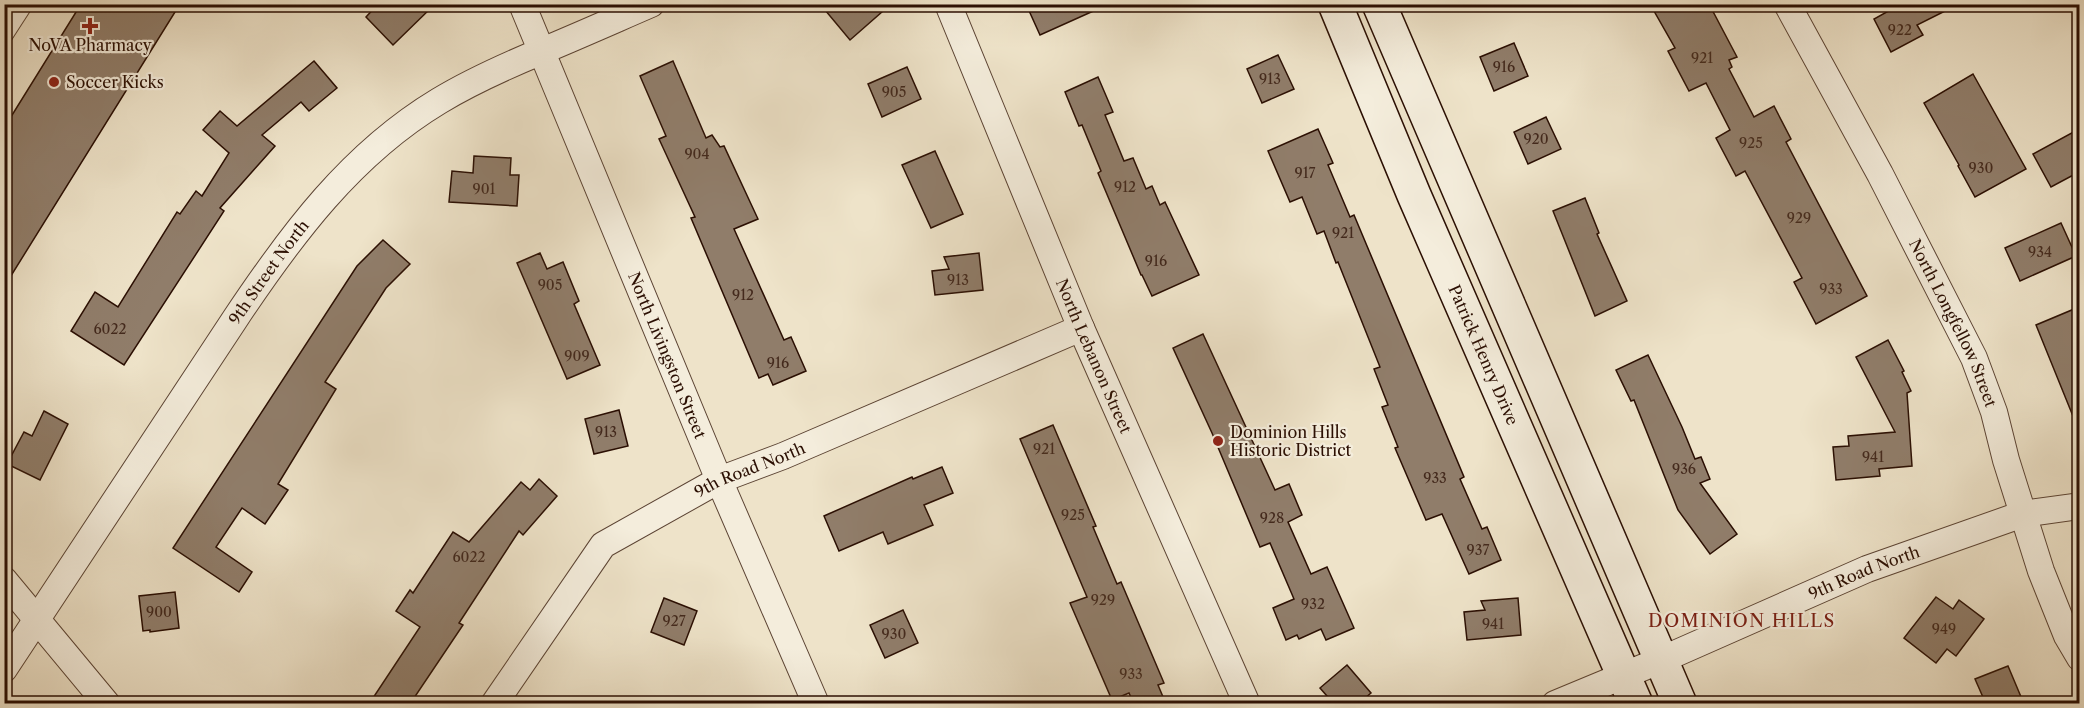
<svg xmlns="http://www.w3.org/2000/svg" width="2084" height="708" viewBox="0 0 2084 708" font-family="'Libre Caslon Text',serif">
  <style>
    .building { fill: #907d6a; stroke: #2b0f03; stroke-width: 1.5 }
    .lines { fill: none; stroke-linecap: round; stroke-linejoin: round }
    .lane-casing { stroke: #5c4434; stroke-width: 16 }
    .street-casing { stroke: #5c4434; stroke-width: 28 }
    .secondary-casing { stroke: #2b0f03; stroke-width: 36 }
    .lane { stroke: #f4eddc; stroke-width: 14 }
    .street { stroke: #f4eddc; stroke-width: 26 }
    .secondary { stroke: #f4eddc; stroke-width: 33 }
    .poi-dot { fill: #8f2418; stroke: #f4eddc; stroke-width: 2 }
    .labels { text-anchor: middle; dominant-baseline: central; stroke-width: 4.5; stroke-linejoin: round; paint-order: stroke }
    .number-label { font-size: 14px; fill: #442a1d }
    .poi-label { font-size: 16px; fill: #2b0f03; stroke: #f4eddc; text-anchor: start }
    .street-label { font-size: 16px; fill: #2b0f03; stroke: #f4eddc }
    .neighbourhood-label { font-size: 18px; letter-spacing: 1.5px; fill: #7a1f14; stroke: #f4eddc }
  </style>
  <rect width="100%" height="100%" fill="#eee3c9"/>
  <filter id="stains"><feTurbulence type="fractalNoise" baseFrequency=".00333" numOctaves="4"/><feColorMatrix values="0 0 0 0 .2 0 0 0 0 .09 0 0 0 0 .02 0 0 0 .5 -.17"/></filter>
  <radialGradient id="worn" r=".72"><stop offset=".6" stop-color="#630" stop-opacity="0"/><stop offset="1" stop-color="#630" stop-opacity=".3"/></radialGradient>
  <g class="building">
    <path d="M81,4H180L4,287V128Z"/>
    <path d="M378,4H435L393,45L366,17Z"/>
    <path d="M820,4H891L850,40Z"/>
    <path d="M1026,4H1109L1040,35Z"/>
    <path d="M1650,4H1709L1737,57L1729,60L1732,67L1729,69L1754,117L1774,106L1791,139L1786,142L1867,296L1816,324L1794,282L1802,278L1745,171L1736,176L1716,138L1730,130L1706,83L1689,91L1668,51L1675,48Z"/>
    <path d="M1901,4H1959L1917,25L1923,35L1891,52L1874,19Z"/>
    <path d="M1514,43L1528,76L1494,91L1480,57Z"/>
    <path d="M1278,55L1294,89L1262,103L1247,69Z"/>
    <path d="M314,61L337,88L309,111L301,102L262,135L275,146L220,208L224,211L124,365L71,331L95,292L118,307L177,212L180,214L196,191L202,196L229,153L203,130L220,111L237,126Z"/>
    <path d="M673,61L706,138L712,135L720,147L724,146L758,219L734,229L784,340L791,337L806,371L773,385L768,374L759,378L691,218L695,217L659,139L666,136L640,76Z"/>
    <path d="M907,67L921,99L882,117L868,84Z"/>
    <path d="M1973,74L2026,169L1975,197L1958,166L1959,165L1924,103Z"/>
    <path d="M1098,77L1113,112L1105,115L1124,161L1133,158L1146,189L1152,186L1160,205L1165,202L1199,275L1152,296L1142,275H1141L1098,173L1101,171L1082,125L1079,126L1065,92Z"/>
    <path d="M1546,117L1561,149L1528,164L1514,132Z"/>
    <path d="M1318,129L1333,163L1328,165L1350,217L1354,215L1464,477L1460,479L1482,529L1487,527L1501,560L1469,574L1442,514L1426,520L1395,448L1398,447L1382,407L1388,405L1374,369L1380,367L1338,262L1336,263L1324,231L1317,234L1302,197L1290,202L1268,151Z"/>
    <path d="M2079,129V172L2051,187L2033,154Z"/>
    <path d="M935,151L963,214L931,228L902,165Z"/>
    <path d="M474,156L511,158L510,175H519L517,206L449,202L452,171L473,173Z"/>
    <path d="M1585,198L1599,233L1597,234L1627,301L1595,316L1553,211Z"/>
    <path d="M2061,223L2076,256L2020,281L2005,248Z"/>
    <path d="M383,240L410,264L386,288L325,382L336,389L278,484L288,490L265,524L242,508L216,547L252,572L239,592L173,548L357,266Z"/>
    <path d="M540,253L547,269L563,262L579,301L574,304L600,365L567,379L517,263Z"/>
    <path d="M979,253L983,290L935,295L932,271L949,269L944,257Z"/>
    <path d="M2079,307V431L2036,325Z"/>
    <path d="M1203,334L1275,490L1289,484L1302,515L1288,522L1311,574L1327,567L1354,628L1326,640L1321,629L1299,639L1297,635L1286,640L1273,608L1294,599L1270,543L1260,547L1212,433L1173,348Z"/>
    <path d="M1888,340L1904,371L1902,372L1911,391L1907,393L1912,466L1879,469L1880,476L1836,480L1833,447L1849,446L1848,436L1895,432L1856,357Z"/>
    <path d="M1648,355L1682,427L1695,459L1701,457L1710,479L1700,483L1737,534L1710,554L1678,510L1634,400L1631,401L1616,370Z"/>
    <path d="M619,410L628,446L594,454L585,419Z"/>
    <path d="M44,411L68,424L40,480L7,464L24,432L32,436Z"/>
    <path d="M1053,425L1096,526L1093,527L1117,584L1121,582L1164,683L1158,685L1166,704H1134L1129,693L1112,700L1070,603L1087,597L1020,439Z"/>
    <path d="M942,467L953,493L924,505L933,525L888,544L883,532L839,551L824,516L912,477L913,479Z"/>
    <path d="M539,479L557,496L523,535L519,531L459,623L463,625L410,704H369L420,627L396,611L410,590L413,593L453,532L469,542L521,482L530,490Z"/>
    <path d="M175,592L179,628L150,632V630L143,631L139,596Z"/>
    <path d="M1936,597L1953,609L1959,600L1984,619L1956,656L1947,649L1936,663L1904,638Z"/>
    <path d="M664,598L697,611L684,645L651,632Z"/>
    <path d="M1518,598L1521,635L1467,640L1464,612L1485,610L1481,601Z"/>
    <path d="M903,610L918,643L885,658L870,625Z"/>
    <path d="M1347,665L1371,693L1358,704H1334L1320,688Z"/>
    <path d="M2008,666L2024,704H1986L1975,679Z"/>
  </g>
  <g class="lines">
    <defs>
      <path id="lane" d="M4,38L26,4"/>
      <g id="street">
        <path id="s1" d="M522,4L719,480L816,704"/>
        <path id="s2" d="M948,4L1081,328L1247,704"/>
        <path id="s3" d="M1787,4L1880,174L1974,358L1994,412L2006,460L2041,571L2067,636L2080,658"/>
        <path d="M4,580L107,704"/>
        <path id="s4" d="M4,669L235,319C291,235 351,154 439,101C472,81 506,66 542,51C578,36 614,20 651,4"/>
        <path id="s5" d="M494,704L603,545L719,480L783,456L1081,328"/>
        <path id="s6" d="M1555,704L1661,660L1867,569L2023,514L2080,506"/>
      </g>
      <g id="secondary">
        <path id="s7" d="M1335,4L1414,195L1636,704"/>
        <path d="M1379,4L1680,704"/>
      </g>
    </defs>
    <use href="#lane" class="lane-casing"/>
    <use href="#street" class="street-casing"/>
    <use href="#secondary" class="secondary-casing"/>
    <use href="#lane" class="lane"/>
    <use href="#street" class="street"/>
    <use href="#secondary" class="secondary"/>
  </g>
  <g class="poi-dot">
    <path d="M87 17h6v6h6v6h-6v6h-6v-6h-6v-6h6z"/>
    <circle cx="54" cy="82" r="6"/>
    <circle cx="1218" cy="441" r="6"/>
  </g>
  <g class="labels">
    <g class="number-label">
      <text x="1900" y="30">922</text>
      <text x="1702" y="58">921</text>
      <text x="1504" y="67">916</text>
      <text x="1270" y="79">913</text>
      <text x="894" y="92">905</text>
      <text x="1536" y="139">920</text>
      <text x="1751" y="143">925</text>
      <text x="697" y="154">904</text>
      <text x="1981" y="168">930</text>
      <text x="1305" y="173">917</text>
      <text x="1125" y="187">912</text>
      <text x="484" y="189">901</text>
      <text x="1799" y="218">929</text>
      <text x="1343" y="233">921</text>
      <text x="2040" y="252">934</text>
      <text x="1156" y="261">916</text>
      <text x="958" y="280">913</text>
      <text x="550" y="285">905</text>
      <text x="1831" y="289">933</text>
      <text x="743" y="295">912</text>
      <text x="110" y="329">6022</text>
      <text x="577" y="356">909</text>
      <text x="778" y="363">916</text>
      <text x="606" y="432">913</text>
      <text x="1044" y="449">921</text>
      <text x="1873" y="457">941</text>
      <text x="1684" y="469">936</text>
      <text x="1435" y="478">933</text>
      <text x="1073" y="515">925</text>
      <text x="1272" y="518">928</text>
      <text x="1478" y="550">937</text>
      <text x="469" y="557">6022</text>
      <text x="1103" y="600">929</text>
      <text x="1313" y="604">932</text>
      <text x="159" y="612">900</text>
      <text x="674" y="621">927</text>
      <text x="1493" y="624">941</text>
      <text x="1944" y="629">949</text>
      <text x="894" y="634">930</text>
      <text x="1131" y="674">933</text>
    </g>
    <g class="poi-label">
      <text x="90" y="45" text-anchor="middle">NoVA Pharmacy</text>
      <text x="66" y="82">Soccer Kicks</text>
      <text x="1230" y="432">Dominion Hills<tspan x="1230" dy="18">Historic District</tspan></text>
    </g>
    <g class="street-label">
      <text stroke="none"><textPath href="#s4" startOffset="477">9th Street North</textPath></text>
      <text stroke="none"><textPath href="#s3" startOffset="360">North Longfellow Street</textPath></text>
      <text stroke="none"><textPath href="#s1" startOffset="380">North Livingston Street</textPath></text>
      <text stroke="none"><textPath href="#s7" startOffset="381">Patrick Henry Drive</textPath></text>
      <text stroke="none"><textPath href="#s2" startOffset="381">North Lebanon Street</textPath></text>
      <text stroke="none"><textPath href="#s5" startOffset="358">9th Road North</textPath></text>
      <text stroke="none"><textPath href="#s6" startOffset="336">9th Road North</textPath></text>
    </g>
    <g class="neighbourhood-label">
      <text x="1742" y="621">DOMINION HILLS</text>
    </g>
  </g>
  <rect width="2084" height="708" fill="none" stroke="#eee3c9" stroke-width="24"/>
  <rect x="6" y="6" width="2072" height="696" fill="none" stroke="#2b0f03" stroke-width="3"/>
  <rect x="12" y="12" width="2060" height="684" fill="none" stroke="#2b0f03" stroke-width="1.5"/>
  <rect width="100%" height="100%" filter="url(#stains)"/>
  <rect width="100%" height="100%" fill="url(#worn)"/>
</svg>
